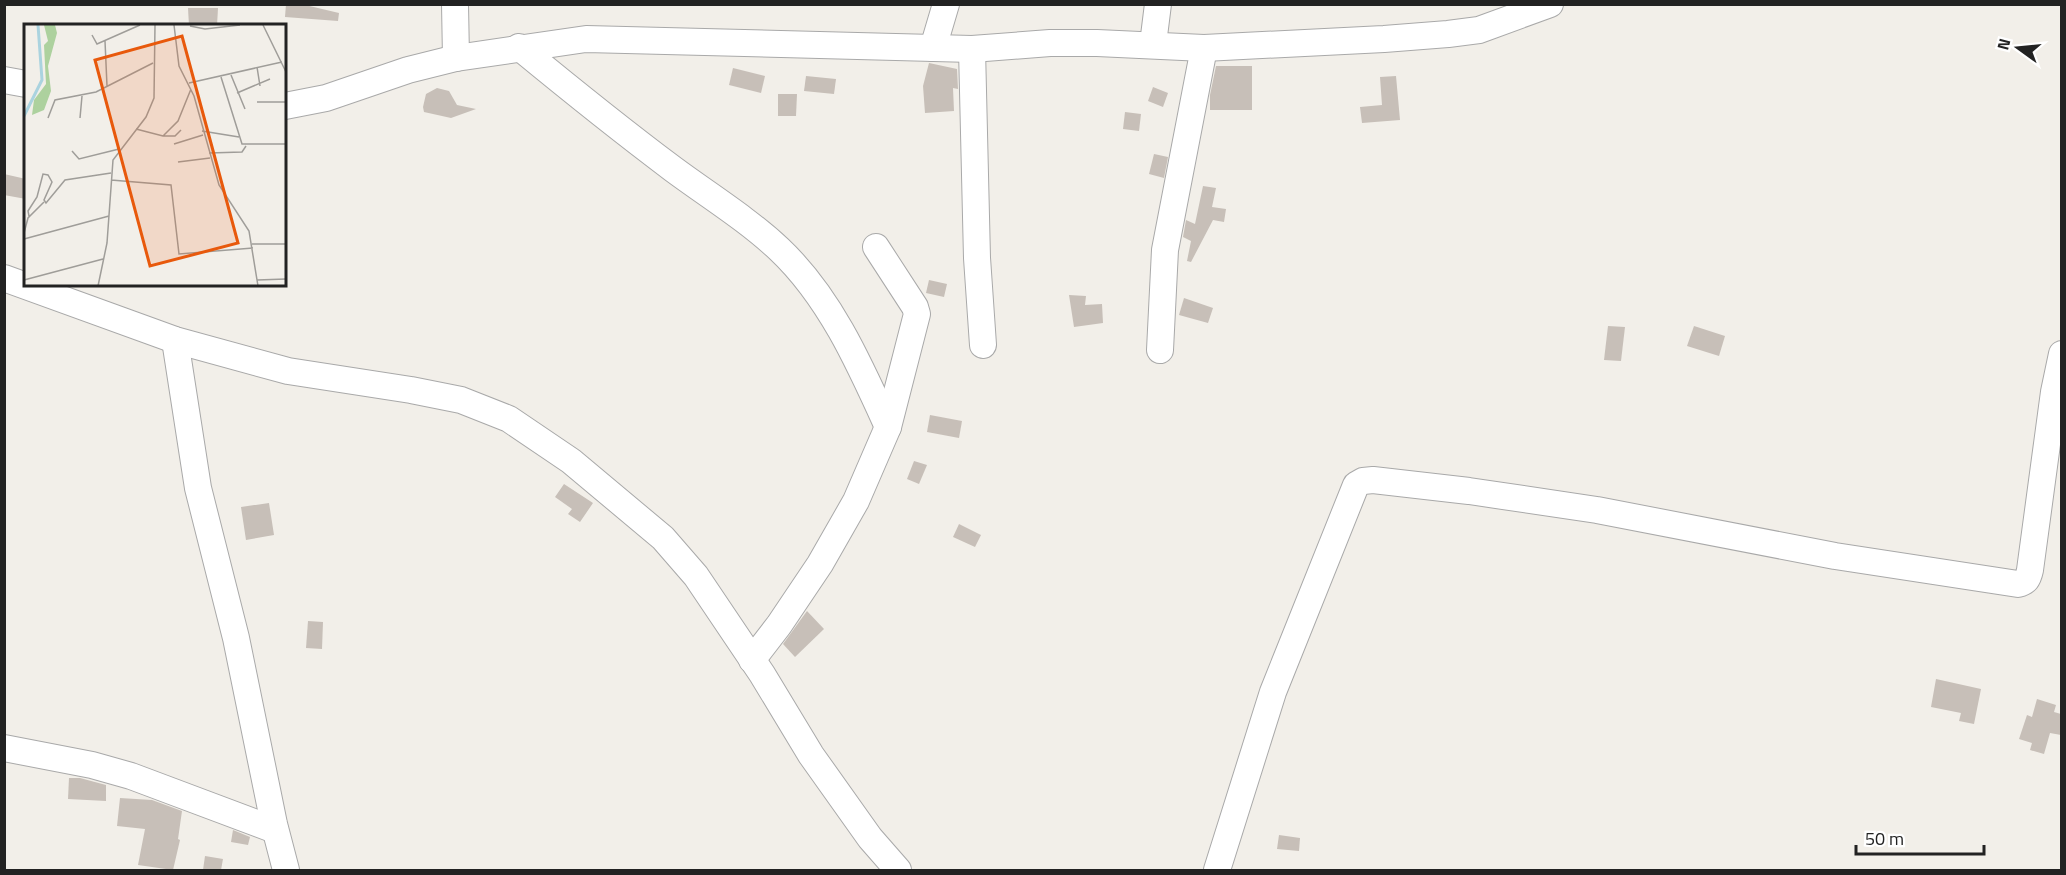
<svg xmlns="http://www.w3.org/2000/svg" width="2066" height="875" viewBox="0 0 2066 875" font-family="'Titillium Web',sans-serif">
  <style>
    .building { fill: #c7bfb8 }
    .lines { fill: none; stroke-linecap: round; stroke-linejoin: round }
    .minor-casing { stroke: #a9a9a9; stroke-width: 28 }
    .minor { stroke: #fff; stroke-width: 26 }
    .inset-river { fill: none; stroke: #aad3df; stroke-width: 3 }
    .inset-road { fill: none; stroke: #9f9d99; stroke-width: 1.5 }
    .view { fill: #e8590c; fill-opacity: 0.15; stroke: #e8590c; stroke-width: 3 }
    .inset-edge { fill: none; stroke: #222; stroke-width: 3 }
  </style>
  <rect width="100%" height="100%" fill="#f2efe9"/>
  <g class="building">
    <path d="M286,4H301L339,13L338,21L285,17Z"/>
    <path d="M188,8H218L217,26H189Z"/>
    <path d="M929,63L957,69L958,89L953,88L954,111L925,113L923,86Z"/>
    <path d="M1216,66H1252V110H1210V95Z"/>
    <path d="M733,68L765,76L761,93L729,85Z"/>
    <path d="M806,76L836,79L834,94L804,91Z"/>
    <path d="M1396,76L1400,120L1362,123L1360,107L1382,105L1380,77Z"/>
    <path d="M1153,87L1168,93L1163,107L1148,101Z"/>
    <path d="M437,88L449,91L457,105L476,109L451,118L424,112L423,107L426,94Z"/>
    <path d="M778,94H797L796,116H778Z"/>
    <path d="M1125,112L1141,114L1139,131L1123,129Z"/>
    <path d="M1154,154L1168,157L1164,178L1149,174Z"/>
    <path d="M4,174L26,179V199L4,195Z"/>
    <path d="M1203,186L1216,188L1212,207L1226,209L1224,222L1213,220L1191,262L1187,261L1191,241L1183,237L1186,220L1195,224Z"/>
    <path d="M929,280L947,284L944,297L926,293Z"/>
    <path d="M1069,295L1086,296L1085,305L1102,304L1103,323L1074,327Z"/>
    <path d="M1184,298L1213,308L1208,323L1179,315Z"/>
    <path d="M1608,326L1625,327L1621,361L1604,360Z"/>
    <path d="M1694,326L1725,336L1719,356L1687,346Z"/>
    <path d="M930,415L962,421L959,438L927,432Z"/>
    <path d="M914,461L927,465L919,484L907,479Z"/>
    <path d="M564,484L593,503L580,522L568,514L572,509L555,497Z"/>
    <path d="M269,503L274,535L246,540L241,507Z"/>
    <path d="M959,524L981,535L975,547L953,537Z"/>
    <path d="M807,611L824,629L795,657L783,644Z"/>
    <path d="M308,621L323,622L322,649L306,648Z"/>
    <path d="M1936,679L1981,689L1974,724L1959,721L1961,713L1931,707Z"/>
    <path d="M2037,699L2056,705L2054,712L2061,714V735L2050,733L2044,754L2030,750L2032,743L2019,739L2027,715L2032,717Z"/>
    <path d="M69,778H80L106,785V801L68,799Z"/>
    <path d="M120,798L152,800L182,811L178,839L180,840L173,870L138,865L145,829L117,826Z"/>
    <path d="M233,830L250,837L248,845L231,842Z"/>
    <path d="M1279,835L1300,838L1299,851L1277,849Z"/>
    <path d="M205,856L223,859L221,870H203Z"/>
  </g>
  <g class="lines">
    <defs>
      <g id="minor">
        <path d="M455,4L456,58"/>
        <path d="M1153,44L1158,4"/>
        <path d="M519,47C570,89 621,130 673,169C708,195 747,219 779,249C830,297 860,365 888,427"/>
        <path d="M933,48L946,4"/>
        <path d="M972,49L977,258L983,345"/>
        <path d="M4,80L26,84"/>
        <path d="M285,106L326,98L408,70L456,58L586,39L972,49L1050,43H1097L1204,48L1384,39L1448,34L1479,30L1550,4"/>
        <path d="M4,278L175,340L288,371L411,390L461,400L509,419L571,461L663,538L696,576L762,674L811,755L870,838L898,870"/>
        <path d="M175,340L198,488L236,638L274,824L286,870"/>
        <path d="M1160,350L1165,250L1204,48"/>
        <path d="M752,660L779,625L820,564L856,501L888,427L917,314L915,307L876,247"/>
        <path d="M4,748L92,765L131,776L275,830"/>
        <path d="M1217,870L1273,692L1356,485L1363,481L1373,480L1469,491L1597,510L1835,556L2018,584C2026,582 2028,579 2030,570L2054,392L2062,354"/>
      </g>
    </defs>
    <use href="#minor" class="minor-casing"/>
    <use href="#minor" class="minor"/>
  </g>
  <g transform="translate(24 24)">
    <rect width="262" height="262" fill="#f2efe9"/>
    <path d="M20,1H31L33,9L24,42L27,67L20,86L8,91L10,76L22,60L20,21L24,17Z" fill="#add19e"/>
    <path class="inset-river" d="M0,92L18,56L14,1"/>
    <path class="inset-road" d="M150,1L155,42L170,72L195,161L225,207L234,262M239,1L262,48M166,2L181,5L216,1M68,11L73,20L116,1M81,17L83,62M233,43L236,62M207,51L221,85M197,53L218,120H262M165,59L258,38M213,69L246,55M233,78H262M24,94L31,76L72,68L129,39M56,94L58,72M112,105L139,112H151L157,106M178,107L215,113M139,112L154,97L167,65M150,120L179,111M48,127L55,135L95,125M185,129L218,128L222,122M154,138L186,134M87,156L147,161L155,230L229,224M5,192L4,187L13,173L19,150L24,151L28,158L20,176L22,179L41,156L87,149M0,209L4,194L20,178M0,215L85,192M228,220H262M0,256L79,235M233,256L262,255M74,262L83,219L89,136L122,93L130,74L131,1"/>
    <path class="view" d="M158,12L214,219L126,242L71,36Z"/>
    <rect width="262" height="262" class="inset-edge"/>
  </g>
  <rect width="2066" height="875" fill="none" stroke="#222222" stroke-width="12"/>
  <g transform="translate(2018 48) rotate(285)" stroke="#ffffff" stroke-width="4.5" paint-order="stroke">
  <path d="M0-4.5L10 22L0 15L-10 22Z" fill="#222222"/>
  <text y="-9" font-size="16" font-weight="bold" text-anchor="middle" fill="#222222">N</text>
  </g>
  <path d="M1856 845v9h128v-9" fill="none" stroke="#222222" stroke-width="3"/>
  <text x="1865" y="845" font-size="18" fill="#222222" stroke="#ffffff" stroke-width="4.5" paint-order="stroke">50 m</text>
</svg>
